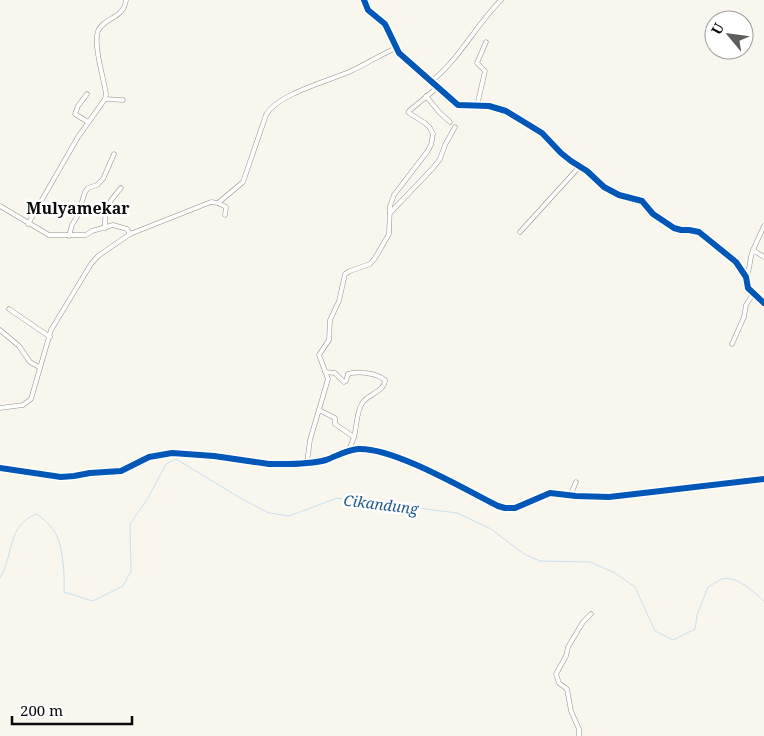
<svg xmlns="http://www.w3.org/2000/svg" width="764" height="736" viewBox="0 0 764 736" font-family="'Noto Serif',serif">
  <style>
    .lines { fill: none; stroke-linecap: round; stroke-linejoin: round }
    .stream { stroke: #c9e0ee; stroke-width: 1 }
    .minor-casing { stroke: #92908d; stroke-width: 5 }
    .minor { stroke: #fefefc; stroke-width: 4 }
    .cycleway-casing { stroke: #fff; stroke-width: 9 }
    .cycleway { stroke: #0057b8; stroke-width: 6 }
    .labels { text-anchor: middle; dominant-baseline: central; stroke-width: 5; stroke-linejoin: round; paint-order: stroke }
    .water-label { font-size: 15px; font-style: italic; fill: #225b8d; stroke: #fff }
    .quarter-label { font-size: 16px; font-weight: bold; fill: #0a0a0a; stroke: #fff }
  </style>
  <rect width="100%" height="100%" fill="#f9f6ee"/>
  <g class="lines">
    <path class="stream" d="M0,578C14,555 7,524 37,514C43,519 52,526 56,534C63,547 65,577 64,592L93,601L123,586L131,571L130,524L148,498L166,464L176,459L242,499L269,513L289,516L337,498L457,513L491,529L524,554L540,561L590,562L615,573L635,587L655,631L673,640L695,629L697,615L708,587C712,585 717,581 722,579C737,575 755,593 764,601"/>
    <defs>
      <g id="minor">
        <path d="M364,0L368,10L385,24L399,53L458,105L489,106L506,111L542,133L561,153L571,161L587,171L604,187L619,195L642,201L653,214L674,228L681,230H689L699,232L736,262L746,277L748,288L764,303"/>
        <path d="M432,81C460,58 476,25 501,0"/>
        <path d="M87,94L78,106L75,114L88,122"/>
        <path d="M426,96L439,112L450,122"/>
        <path d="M105,99L123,100"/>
        <path d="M477,106L485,71L477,63L486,42"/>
        <path d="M218,203L243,182L266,115C277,94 329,81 351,71C366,64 380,55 396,48"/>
        <path d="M0,206L49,235H86L92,231L113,225L127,229L130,234"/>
        <path d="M390,213L433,168L440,159L445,145L455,127"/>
        <path d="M28,224L78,137L105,99L106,94C104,79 93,45 98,31C104,17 124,19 126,0"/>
        <path d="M105,228C104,207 109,202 121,188"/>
        <path d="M520,232L580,166"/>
        <path d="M69,236L72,225L78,215L85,192L88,188L97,185L103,179L114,154"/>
        <path d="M753,250L764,226"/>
        <path d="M746,277C751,268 749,259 753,250L764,257"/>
        <path d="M9,309L50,337"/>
        <path d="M0,330L19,346L30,362L39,367"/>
        <path d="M732,344L744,317L746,305L753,294"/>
        <path d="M325,372L335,373L344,382L346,381L348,374C360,371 376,373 385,380C385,391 369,394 363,402C356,411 357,427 354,437"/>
        <path d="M0,408L23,405L31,399L51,330L91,264L98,256L130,234L211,202L218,203L226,207L225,215"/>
        <path d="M319,410L335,418V424L354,437L349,450"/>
        <path d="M307,462L310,440L328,379L319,355L329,340L330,320L339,301L345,274L350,271L370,264L375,258L389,234L390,206L394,195L427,152L431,145L433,134L430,128L425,123L409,113V111L438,87"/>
        <path d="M0,468L61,477L74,476L90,473L121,471L149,457L172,453L214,456L269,464C286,464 308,465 326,460C337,456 346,450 358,449C393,447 464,489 498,506L505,508H515L550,493L576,496L609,497L764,479"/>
        <path d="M570,496L576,482"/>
        <path d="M579,736V729L571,711L567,689L559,683L556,674L566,656L568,647L583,622L591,614"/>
      </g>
    </defs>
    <use href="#minor" class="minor-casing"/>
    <use href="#minor" class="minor"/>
    <defs>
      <g id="cycleway">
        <path d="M364,0L368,10L385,24L399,53L458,105L489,106L506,111L542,133L561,153L571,161L587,171L604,187L619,195L642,201L653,214L674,228L681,230H689L699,232L736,262L746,277L748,288L764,303"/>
        <path d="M0,468L61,477L74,476L90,473L121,471L149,457L172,453L214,456L269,464C286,464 308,465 326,460C337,456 346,450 358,449C393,447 464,489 498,506L505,508H515L550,493L576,496L609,497L764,479"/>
      </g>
    </defs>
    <use href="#cycleway" class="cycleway-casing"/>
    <use href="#cycleway" class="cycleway"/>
  </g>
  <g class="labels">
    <g class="water-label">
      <text transform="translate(381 504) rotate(7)">Cikandung</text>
    </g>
    <g class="quarter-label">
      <text x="78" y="208">Mulyamekar</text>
    </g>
  </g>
  <g transform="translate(729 35) rotate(299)"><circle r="24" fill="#ffffff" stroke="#9d9d9d"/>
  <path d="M0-4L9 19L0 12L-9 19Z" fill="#5e5d5a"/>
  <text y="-8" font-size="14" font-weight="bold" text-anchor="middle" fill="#0a0a0a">U</text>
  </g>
  <path d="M12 716v8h120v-8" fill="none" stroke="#0a0a0a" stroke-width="2.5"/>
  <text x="20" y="716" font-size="15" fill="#0a0a0a" stroke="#ffffff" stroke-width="4" paint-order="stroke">200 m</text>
</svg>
